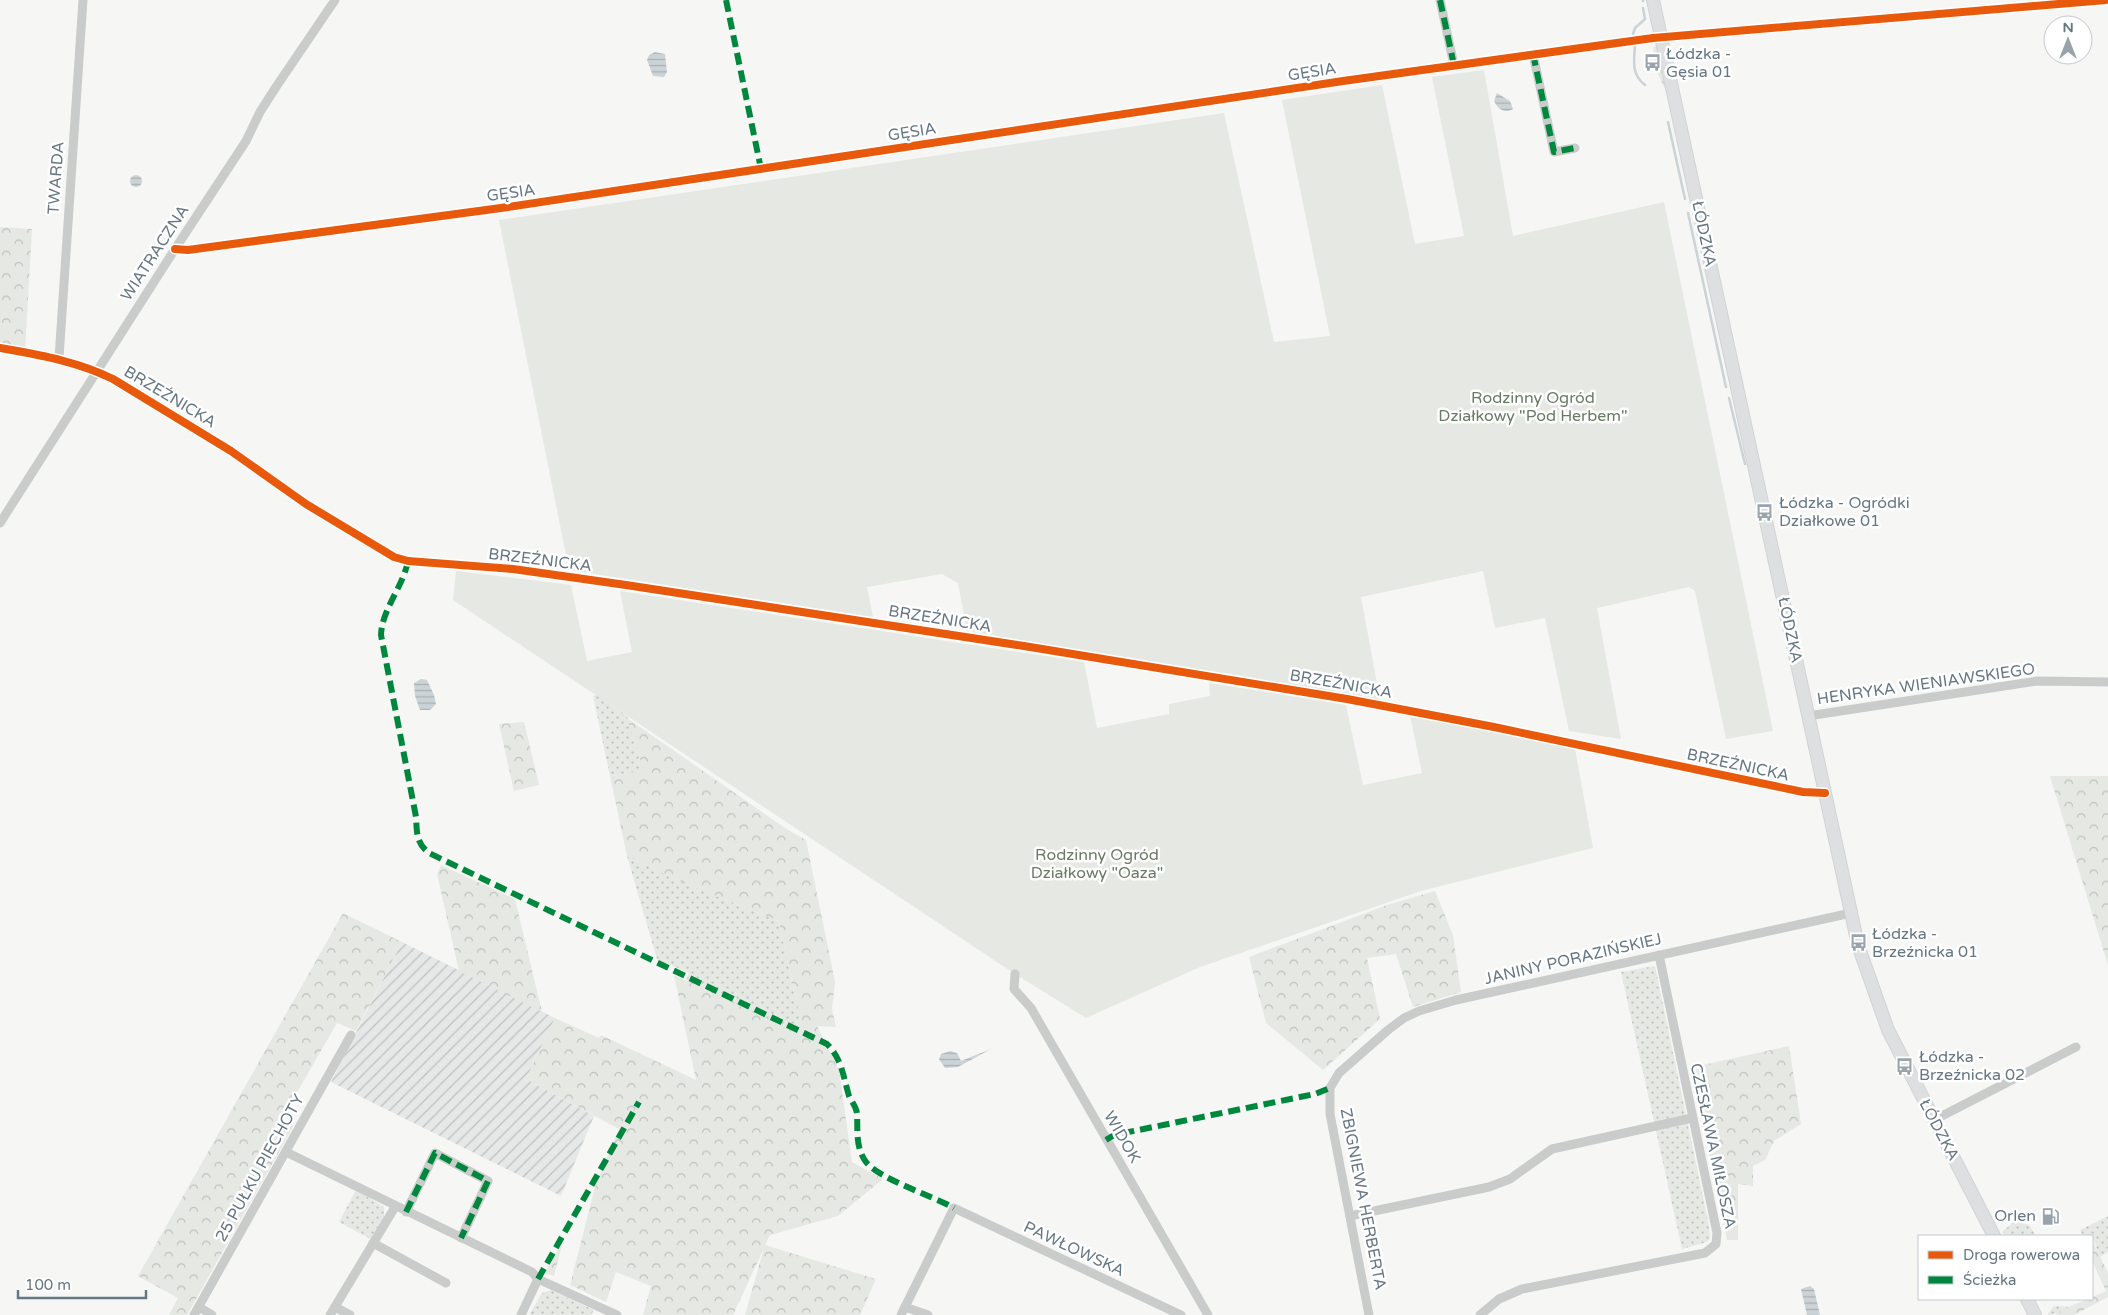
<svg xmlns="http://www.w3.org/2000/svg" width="2108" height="1315" viewBox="0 0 2108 1315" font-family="'Varela Round',sans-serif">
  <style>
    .industrial { fill: url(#industrial-furrows) }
    .grass { fill: url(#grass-dots) }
    .forest { fill: url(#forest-crowns) }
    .garden { fill: #e6e8e3 }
    .water { fill: url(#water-rules) }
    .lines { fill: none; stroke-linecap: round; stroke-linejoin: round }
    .stream { stroke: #cbd3d6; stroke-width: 2.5 }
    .secondary-casing { stroke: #d2d3d4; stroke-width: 14 }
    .minor { stroke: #cacccc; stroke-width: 9 }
    .secondary { stroke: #dedfe0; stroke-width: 12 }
    .quiet { stroke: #00873e; stroke-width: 6; stroke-dasharray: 12 6; stroke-linecap: butt }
    .cycleway-casing { stroke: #fff; stroke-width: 11 }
    .cycleway { stroke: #e8590c; stroke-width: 8 }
    .labels { text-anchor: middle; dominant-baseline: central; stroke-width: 5; stroke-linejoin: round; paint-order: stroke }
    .poi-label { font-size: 16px; fill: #667784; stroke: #fff; text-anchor: start }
    .street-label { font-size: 16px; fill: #667784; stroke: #fff }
    .park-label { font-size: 16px; fill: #6a7b65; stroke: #fff }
  </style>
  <defs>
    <pattern id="industrial-furrows" width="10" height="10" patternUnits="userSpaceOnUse" patternTransform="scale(1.25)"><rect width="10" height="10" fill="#e6e7e7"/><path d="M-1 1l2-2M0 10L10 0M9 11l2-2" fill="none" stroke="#bec0c1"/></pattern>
    <pattern id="grass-dots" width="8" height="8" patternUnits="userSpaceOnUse" patternTransform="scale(1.25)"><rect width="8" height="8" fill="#e6e8e3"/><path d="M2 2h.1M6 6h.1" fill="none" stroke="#bec1be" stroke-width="1.8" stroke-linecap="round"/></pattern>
    <pattern id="forest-crowns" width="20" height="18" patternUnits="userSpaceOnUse" patternTransform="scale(1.25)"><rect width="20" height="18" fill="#e6e8e3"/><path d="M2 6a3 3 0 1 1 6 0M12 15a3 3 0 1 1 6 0" fill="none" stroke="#bec1be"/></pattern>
    <pattern id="water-rules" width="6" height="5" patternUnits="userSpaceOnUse" patternTransform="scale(1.25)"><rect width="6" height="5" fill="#cbd3d6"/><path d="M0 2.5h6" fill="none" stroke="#a9b0b3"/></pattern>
  </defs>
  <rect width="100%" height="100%" fill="#f6f6f5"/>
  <path class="industrial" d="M402,942L555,1018L526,1079L594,1116L561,1196L331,1082Z"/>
  <g class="grass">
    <path d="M1653,47H1657L1668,95L1657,72Z"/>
    <path d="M596,695L627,716L644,771L610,776L593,696Z"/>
    <path d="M627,856L682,882L779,921L801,1025V1036L686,981L689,973L657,959Z"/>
    <path d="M1655,966L1709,1226L1710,1238L1707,1242L1682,1249L1621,972Z"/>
    <path d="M356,1190L384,1207V1217L371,1239L339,1222Z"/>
    <path d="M2108,1216V1252L2100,1257L2092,1236H2083L2080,1230Z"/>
    <path d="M2015,1221L2029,1225L2036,1236H2004L2003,1231Z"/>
    <path d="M551,1290L594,1310L591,1315H529L542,1293Z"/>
    <path d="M2054,1306L2072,1307C2063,1309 2057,1315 2047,1315Z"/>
  </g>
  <g class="forest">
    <path d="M0,227L32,229L25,350L0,345Z"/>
    <path d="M627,718L788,830L806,840L835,982L832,1009L836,1027L817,1026L839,1070L852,1162L883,1179L838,1216L770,1235L765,1245L876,1279L860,1315H745L764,1248L733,1315H643L651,1286L616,1272L606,1302L570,1285L596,1183L619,1129L526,1079L555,1018L599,1038L601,1035L696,1080L674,975L801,1035V1025L779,921L682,882L627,856L610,776L644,771Z"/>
    <path d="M524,722L539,785L514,791L499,724Z"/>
    <path d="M2050,776H2108V965Z"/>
    <path d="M441,865L515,899L542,1012L459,971L437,874Z"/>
    <path d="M1435,891L1453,935L1461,992L1413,1007L1396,954L1367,958L1380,1019L1323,1070L1266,1023L1249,957L1387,905Z"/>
    <path d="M343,913L402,942L356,1031L337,1023L281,1120L293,1127L187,1315H169L178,1298L138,1276Z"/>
    <path d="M1789,1046L1801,1124L1774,1141L1765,1160L1753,1166V1186L1738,1184V1240H1727L1692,1071L1702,1068L1703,1065Z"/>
    <path d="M2092,1240L2108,1273V1297L2074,1315H2055C2060,1309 2096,1296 2106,1291L2092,1261Z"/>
    <path d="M563,1241L554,1276L545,1273Z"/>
  </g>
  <g class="garden">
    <path d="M1484,70L1513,236L1664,202L1773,731L1726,739L1695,591L1689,587L1597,608L1621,739L1569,731L1545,618L1495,628L1483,571L1361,597L1380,700L967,631L958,583L942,574L867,587L873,617L569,570L499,220L1224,113L1274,342L1330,336L1282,100L1382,85L1415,244L1464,236L1432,77Z"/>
    <path d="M456,571L571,585L587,661L632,652L620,591L1084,662L1097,728L1169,714V704L1210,696L1209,683L1346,705L1363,785L1422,773L1410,715L1575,749L1593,848L1421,891L1200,967L1086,1018L1015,974L453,600Z"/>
  </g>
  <g class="water">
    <path d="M655,52L665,54L667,72L664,77L653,76L647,60L649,55Z"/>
    <path d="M1497,93L1510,101L1513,109C1504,114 1498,109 1494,101Z"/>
    <circle cx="136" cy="181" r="6"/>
    <path d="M421,679L427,680L434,695L436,704L430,710H420L415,696L414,683Z"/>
    <path d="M991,1049L958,1067L945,1068L939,1059L941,1054L950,1051L957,1053L961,1061Z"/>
    <path d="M1810,1286L1814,1289L1820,1315H1807L1801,1289Z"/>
  </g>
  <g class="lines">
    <g class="stream">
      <path d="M1643,0V1"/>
      <path d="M1633,34L1635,28L1645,19L1643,8"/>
      <path d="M1635,45C1634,61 1631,74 1645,85"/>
      <path d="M1668,122L1685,199"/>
      <path d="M1688,213L1726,387"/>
      <path d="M1729,398L1745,464"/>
    </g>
    <defs>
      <g id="secondary">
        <path d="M1653,0L1858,945L1888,1030L1994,1236"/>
        <path d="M2027,1299L2035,1315"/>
      </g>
    </defs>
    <use href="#secondary" class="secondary-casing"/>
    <g class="minor">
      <path d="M1440,0L1454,65"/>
      <path d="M1533,54L1554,152L1575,148"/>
      <path d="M175,249L188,250L501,208L1343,81L1653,38L2106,0"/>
      <path d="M0,348C39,355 77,361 113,379L231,451L306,504L394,557L408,561L513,569L626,585L1024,646L1347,699L1494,727L1803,792L1825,793"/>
      <path d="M59,358L83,0"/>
      <path d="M0,523L175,249L246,141L260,112L276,87L335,0"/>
      <path d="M1808,716L2037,681L2108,682"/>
      <path d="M1015,974L1014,989L1031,1008L1208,1315"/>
      <path d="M1934,1120L2076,1047"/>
      <path d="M286,1152L532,1272L538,1279L617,1315"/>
      <path d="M406,1212L435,1153L488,1181L461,1238"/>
      <path d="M1350,1216L1489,1187L1510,1179L1552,1149L1692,1118"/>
      <path d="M373,1243L446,1283"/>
      <path d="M199,1307L212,1315"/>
      <path d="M335,1307L350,1315"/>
      <path d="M905,1307L928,1315"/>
      <path d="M194,1315L351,1035"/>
      <path d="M330,1315L395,1207"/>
      <path d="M521,1315L538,1279"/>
      <path d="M901,1315L954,1208L1181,1315"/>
      <path d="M1369,1315L1330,1114V1088L1339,1073L1388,1030L1404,1018L1419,1011L1456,1000L1851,913"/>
      <path d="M1480,1315L1499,1299L1522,1289L1705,1253L1716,1244L1717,1233L1659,955"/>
    </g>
    <use href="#secondary" class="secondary"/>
    <g class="quiet">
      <path d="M726,0L761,169"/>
      <path d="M1440,0L1454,65"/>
      <path d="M1533,54L1554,152L1575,148"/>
      <path d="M408,561C403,587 382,609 381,635L416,817C417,833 416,843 429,853L827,1044C842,1059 843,1076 849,1096C852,1102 856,1107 857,1113C858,1130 855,1147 866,1162C879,1179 933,1196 954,1208"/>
      <path d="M1106,1140L1114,1135L1315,1094L1330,1088"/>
      <path d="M406,1212L435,1153L488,1181L461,1238"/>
      <path d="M538,1279L639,1102"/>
    </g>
    <defs>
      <g id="cycleway">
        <path d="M175,249L188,250L501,208L1343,81L1653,38L2106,0"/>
        <path d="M0,348C39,355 77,361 113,379L231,451L306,504L394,557L408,561L513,569L626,585L1024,646L1347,699L1494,727L1803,792L1825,793"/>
      </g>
    </defs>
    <use href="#cycleway" class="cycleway-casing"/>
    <use href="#cycleway" class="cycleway"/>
  </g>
  <defs>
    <symbol id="bus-bare" viewBox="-9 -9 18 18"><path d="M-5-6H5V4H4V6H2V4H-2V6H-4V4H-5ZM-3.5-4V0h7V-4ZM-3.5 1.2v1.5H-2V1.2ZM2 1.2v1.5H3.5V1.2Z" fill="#98a3ac" stroke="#fff" stroke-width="2.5" paint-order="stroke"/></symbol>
    <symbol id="fuel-bare" viewBox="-9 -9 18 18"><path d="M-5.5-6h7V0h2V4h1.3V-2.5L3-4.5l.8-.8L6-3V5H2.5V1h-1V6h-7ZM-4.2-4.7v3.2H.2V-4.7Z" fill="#98a3ac" stroke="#fff" stroke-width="2.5" paint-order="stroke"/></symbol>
  </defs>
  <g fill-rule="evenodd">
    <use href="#bus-bare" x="1640" y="50" width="25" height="25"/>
    <use href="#bus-bare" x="1752" y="500" width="25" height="25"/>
    <use href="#bus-bare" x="1846" y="930" width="25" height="25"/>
    <use href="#bus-bare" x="1892" y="1054" width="25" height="25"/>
    <use href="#fuel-bare" x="2038" y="1204" width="25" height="25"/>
  </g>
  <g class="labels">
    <g class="poi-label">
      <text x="1666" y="54">Łódzka -<tspan x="1666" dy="18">Gęsia 01</tspan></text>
      <text x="1779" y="503">Łódzka - Ogródki<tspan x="1779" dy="18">Działkowe 01</tspan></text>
      <text x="1872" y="934">Łódzka -<tspan x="1872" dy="18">Brzeźnicka 01</tspan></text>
      <text x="1919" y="1057">Łódzka -<tspan x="1919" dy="18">Brzeźnicka 02</tspan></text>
      <text x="2036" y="1216" text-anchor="end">Orlen</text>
    </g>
    <g class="street-label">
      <text transform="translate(1312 72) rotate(-9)">GĘSIA</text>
      <text transform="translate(912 132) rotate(-9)">GĘSIA</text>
      <text transform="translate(56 178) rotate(-86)">TWARDA</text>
      <text transform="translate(511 193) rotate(-8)">GĘSIA</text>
      <text transform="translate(1704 234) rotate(78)">ŁÓDZKA</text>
      <text transform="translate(155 253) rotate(-57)">WIATRACZNA</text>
      <text transform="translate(170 397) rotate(31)">BRZEŹNICKA</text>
      <text transform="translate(540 560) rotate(7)">BRZEŹNICKA</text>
      <text transform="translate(940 619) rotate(9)">BRZEŹNICKA</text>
      <text transform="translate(1790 630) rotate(78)">ŁÓDZKA</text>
      <text transform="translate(1341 684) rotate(10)">BRZEŹNICKA</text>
      <text transform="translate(1926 684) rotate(-8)">HENRYKA WIENIAWSKIEGO</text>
      <text transform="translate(1738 765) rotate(12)">BRZEŹNICKA</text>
      <text transform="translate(1573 959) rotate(-13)">JANINY PORAZIŃSKIEJ</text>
      <text transform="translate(1939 1130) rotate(62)">ŁÓDZKA</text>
      <text transform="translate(1122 1137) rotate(60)">WIDOK</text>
      <text transform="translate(1713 1146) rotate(78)">CZESŁAWA MIŁOSZA</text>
      <text transform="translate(260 1168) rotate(-61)">25 PUŁKU PIECHOTY</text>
      <text transform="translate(1363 1199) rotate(79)">ZBIGNIEWA HERBERTA</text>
      <text transform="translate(1074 1249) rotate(25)">PAWŁOWSKA</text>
    </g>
    <g class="park-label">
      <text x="1533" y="398">Rodzinny Ogród<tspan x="1533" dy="18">Działkowy "Pod Herbem"</tspan></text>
      <text x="1097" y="855">Rodzinny Ogród<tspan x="1097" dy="18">Działkowy "Oaza"</tspan></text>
    </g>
  </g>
  <rect x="1918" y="1235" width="175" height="65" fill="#ffffff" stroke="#c2c9ce"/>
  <rect x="1928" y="1251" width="25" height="8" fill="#e8590c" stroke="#c2c9ce"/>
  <text x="1963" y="1260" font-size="15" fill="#667784">Droga rowerowa</text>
  <rect x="1928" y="1276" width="25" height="8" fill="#00873e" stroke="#c2c9ce"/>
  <text x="1963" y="1285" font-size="15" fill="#667784">Ścieżka</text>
  <g transform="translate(2068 40)"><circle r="24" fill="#ffffff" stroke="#c2c9ce"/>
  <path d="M0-4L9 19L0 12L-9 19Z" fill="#98a3ac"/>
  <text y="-8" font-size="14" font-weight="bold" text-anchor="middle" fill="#667784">N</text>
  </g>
  <path d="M18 1290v8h128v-8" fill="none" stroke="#667784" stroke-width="2.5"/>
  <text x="25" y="1290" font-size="15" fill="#667784" stroke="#ffffff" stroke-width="4" paint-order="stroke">100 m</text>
</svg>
